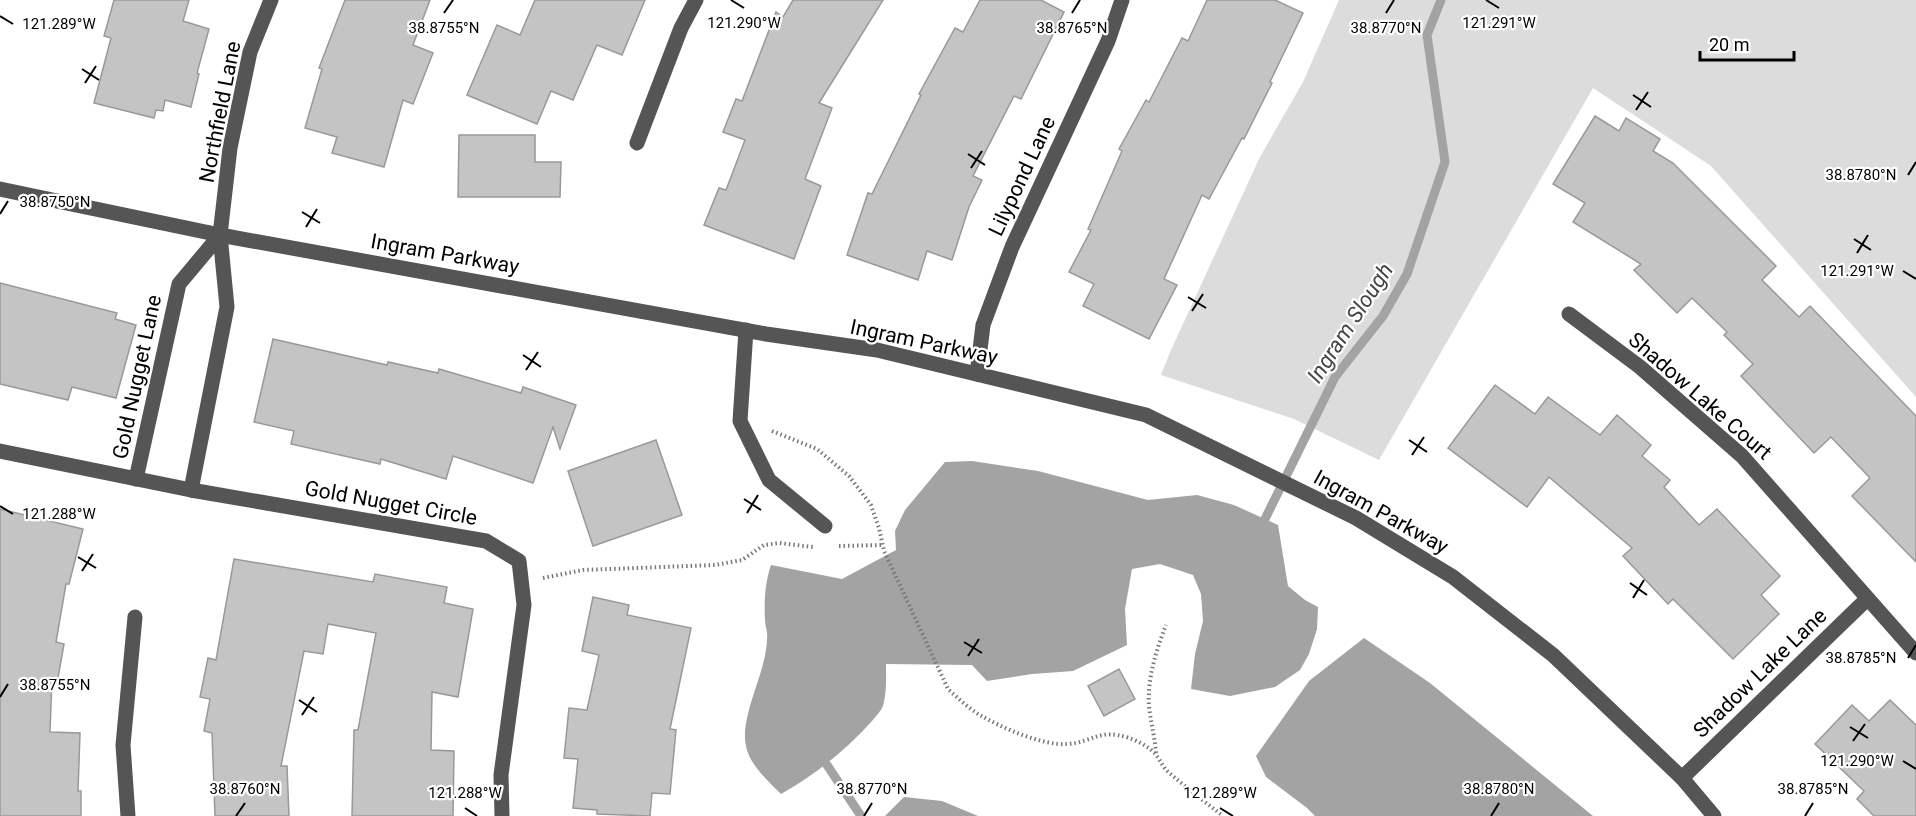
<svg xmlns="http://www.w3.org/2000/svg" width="1916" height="816" viewBox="0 0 1916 816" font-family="Roboto,sans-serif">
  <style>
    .green { fill: #dcdcdc }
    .water { fill: #a3a3a3 }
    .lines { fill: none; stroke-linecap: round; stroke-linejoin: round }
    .stream { stroke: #a3a3a3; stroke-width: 9 }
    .building { fill: #c4c4c4; stroke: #999; stroke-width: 1.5 }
    .path { stroke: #777; stroke-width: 4; stroke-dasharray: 1.5 3; stroke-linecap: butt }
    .minor { stroke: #555; stroke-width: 15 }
    .ticks { fill: none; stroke: #000; stroke-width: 2 }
    .labels { text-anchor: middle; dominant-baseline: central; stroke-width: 4.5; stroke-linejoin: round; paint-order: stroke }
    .street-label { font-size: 21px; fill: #000; stroke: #fff }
    .water-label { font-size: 22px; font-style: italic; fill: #444; stroke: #fff }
    .ticks-label { font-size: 15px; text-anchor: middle; fill: #000; stroke: #fff; stroke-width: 4.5; stroke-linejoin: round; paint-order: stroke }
  </style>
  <rect width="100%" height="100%" fill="#fff"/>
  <path class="green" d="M1339,0H1916V397L1711,166L1593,88L1379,460L1294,419L1161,375L1171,350L1260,157L1303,82Z"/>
  <g class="water">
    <path d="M972,461L1038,471L1148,500L1197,495L1234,505L1278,525L1288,586L1305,600L1318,607L1317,629L1309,654L1300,670L1275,687L1230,696L1191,689L1195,654L1203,621L1201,594L1193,575L1160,564L1132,569L1125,609L1127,645L1073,671L1032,674L987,681L972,665L886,664C886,677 887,692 883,706C881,711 876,716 872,721C846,750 815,775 781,794C769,782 752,767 747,750C737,719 767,673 767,638C768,632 765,626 765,620C764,602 765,582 771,565L842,579L896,550L895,531L905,510L945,462Z"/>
    <path d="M1364,638L1430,683L1593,816H1315L1307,808L1266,777L1256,756L1309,681Z"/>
    <path d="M904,797L942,801L978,816H885Z"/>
  </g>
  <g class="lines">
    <g class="stream">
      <path d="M1265,519L1335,377L1383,316L1407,274L1445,162L1427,35L1441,0"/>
      <path d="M827,765L861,816"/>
    </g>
  </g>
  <g class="building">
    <path d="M114,0H189L183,21L209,29L197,73L199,74L191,107L165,100L163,111L156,110L154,118L94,103L111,38L104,36Z"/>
    <path d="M345,0H430L413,45L433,53L413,104L403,100L384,167L332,153L337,137L305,128L322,69L319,68Z"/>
    <path d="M535,0H645L622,55L597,45L573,100L551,91L537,124L467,95L497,25L520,35Z"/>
    <path d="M793,0H883L819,103L832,108L805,179L821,186L794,259L704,225L719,188L726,190L745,140L723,132L736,99L742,101L776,12L783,17Z"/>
    <path d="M980,0H1041L1064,12L1021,99L1014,96L973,176L982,180L969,207L952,260L927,251L918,280L847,255L868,193L872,194L921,95L919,94L955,28L963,32Z"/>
    <path d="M1207,0H1275L1303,13L1270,82L1272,83L1244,139L1242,138L1209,199L1202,195L1164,279L1177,285L1149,339L1083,306L1094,284L1069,272L1091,230L1088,229L1122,151L1119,149L1146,100L1149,102L1182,38L1188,41Z"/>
    <path d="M1595,116L1619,131L1626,118L1660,139L1653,151L1673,163L1776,266L1762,280L1799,317L1810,306L1916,416V562L1852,496L1870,478L1831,437L1814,453L1741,376L1753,364L1724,335L1727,332L1692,298L1677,313L1634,270L1641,264L1573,222L1585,203L1553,184Z"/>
    <path d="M459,135H535V162H561L560,197H458Z"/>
    <path d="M0,283L117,313L115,319L136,325L116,398L72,387L68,400L0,384Z"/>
    <path d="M273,339L387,365L388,362L438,373L439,369L521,393L523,387L576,405L560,449L553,427L533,483L453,456L446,479L381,459L380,464L291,444L294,431L254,422Z"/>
    <path d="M1495,385L1535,414L1548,397L1600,435L1617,415L1651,445L1642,456L1670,480L1664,487L1699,525L1717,509L1780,576L1761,595L1779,614L1733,659L1673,599L1668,604L1623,556L1632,548L1549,477L1527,507L1448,448Z"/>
    <path d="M656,440L682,515L593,546L568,471Z"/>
    <path d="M0,509L83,529L69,584H66L56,642L64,644L58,678L52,677L50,732L80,733L78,791H81V816H0Z"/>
    <path d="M234,559L373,582L375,574L447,587L444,603L473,609L458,697L432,692L431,750L454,751L453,816H352L354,730H358L376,633L328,624L323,654L304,651L281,766H287L289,816H215L212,733L204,731L210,699L200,697L208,658L216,660Z"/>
    <path d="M593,597L629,605L627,615L691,628L670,729L676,730L670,794L652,793L650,816L597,814V810L573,808L578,759L564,758L569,708L587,710L599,655L582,651Z"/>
    <path d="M1119,669L1135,699L1104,716L1088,686Z"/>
    <path d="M1890,700L1916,725V816H1874L1857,799L1864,791L1815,744L1852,705L1869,721Z"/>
  </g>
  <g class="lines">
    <g class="path">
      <path d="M772,431L817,449L849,476L871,505L879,528L884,551L948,689C958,698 968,708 980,715C1000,727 1043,746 1067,744C1094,742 1099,728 1129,738C1138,741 1150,747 1156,755C1160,760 1162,765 1166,770C1184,786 1204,801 1223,816"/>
      <path d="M839,546L883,545"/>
      <path d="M543,578L583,570L715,565L742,560L764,545L779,543L813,547"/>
      <path d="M1156,753C1155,738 1151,723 1149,707C1147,679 1156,651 1166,625"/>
    </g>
    <g class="minor">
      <path d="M637,143L681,28L696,0"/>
      <path d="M0,189L220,235L766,334L877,350L1146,415L1356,518L1453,577L1553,655L1682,778L1714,816"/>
      <path d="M220,235L230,148L250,52L271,0"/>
      <path d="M1569,314L1640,367L1742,456L1916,653"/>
      <path d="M746,330L740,421L769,480L825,526"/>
      <path d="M977,374L983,325L1012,247L1108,41L1122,0"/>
      <path d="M0,451L191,490L486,541L519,561L524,605L501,775L502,816"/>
      <path d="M136,479L179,284L220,235L227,307L191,490"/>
      <path d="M1682,778L1867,599"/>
      <path d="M128,816L123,745L135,617"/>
    </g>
  </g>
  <path class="ticks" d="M731,0L744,8M1486,0L1499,8M444,13L453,0M1072,13L1080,0M1386,13L1394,0M0,16L13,24M82,69L99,80M85,83L96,66M1633,95L1651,107M1636,110L1648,92M968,154L985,165M971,168L982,151M1908,175L1916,162M302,212L320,223M0,214L8,201M306,227L317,209M1854,239L1871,250M1857,253L1868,235M1903,271L1916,279M1188,297L1206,308M1192,311L1203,294M523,355L541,367M526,370L538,352M1409,440L1427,452M1412,455L1424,437M744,499L761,510M0,506L13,514M747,513L758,495M78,557L96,568M82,571L93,554M1630,583L1647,595M1633,598L1644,580M964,642L982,653M968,656L979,639M1908,658L1916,645M0,697L8,684M299,700L317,712M302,715L314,697M1850,727L1868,738M1853,741L1865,724M1903,761L1916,769M465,808L477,816M1220,808L1233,816M236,816L245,803M864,816L872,803M1491,816L1499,803M1805,816L1813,803"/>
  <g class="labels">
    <g class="street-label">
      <text transform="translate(220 112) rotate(-79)">Northfield Lane</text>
      <text transform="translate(1022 176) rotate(-65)">Lilypond Lane</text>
      <text transform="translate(445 254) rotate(10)">Ingram Parkway</text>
      <text transform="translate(924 342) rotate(12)">Ingram Parkway</text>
      <text transform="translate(137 377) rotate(-78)">Gold Nugget Lane</text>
      <text transform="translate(1700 396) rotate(41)">Shadow Lake Court</text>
      <text transform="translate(391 503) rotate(10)">Gold Nugget Circle</text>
      <text transform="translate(1381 512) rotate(29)">Ingram Parkway</text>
      <text transform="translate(1760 673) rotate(-44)">Shadow Lake Lane</text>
    </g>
    <g class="water-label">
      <text transform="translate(1350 323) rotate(-57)">Ingram Slough</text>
    </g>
  </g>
  <g class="ticks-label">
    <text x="744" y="28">121.290°W</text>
    <text x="1499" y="28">121.291°W</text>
    <text x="59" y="29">121.289°W</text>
    <text x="444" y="33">38.8755°N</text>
    <text x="1072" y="33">38.8765°N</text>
    <text x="1386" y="33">38.8770°N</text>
    <text x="1861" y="180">38.8780°N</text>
    <text x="55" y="207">38.8750°N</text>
    <text x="1857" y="276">121.291°W</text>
    <text x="59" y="519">121.288°W</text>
    <text x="1861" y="663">38.8785°N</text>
    <text x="55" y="690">38.8755°N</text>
    <text x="1857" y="766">121.290°W</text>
    <text x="245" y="794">38.8760°N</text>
    <text x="872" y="794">38.8770°N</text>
    <text x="1499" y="794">38.8780°N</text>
    <text x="1813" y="794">38.8785°N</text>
    <text x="465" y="798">121.288°W</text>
    <text x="1220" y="798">121.289°W</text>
  </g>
  <path d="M1700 51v9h94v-9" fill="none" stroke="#000000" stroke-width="3"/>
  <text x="1709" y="51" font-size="18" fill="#000000" stroke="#ffffff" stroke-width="4.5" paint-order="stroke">20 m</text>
</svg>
